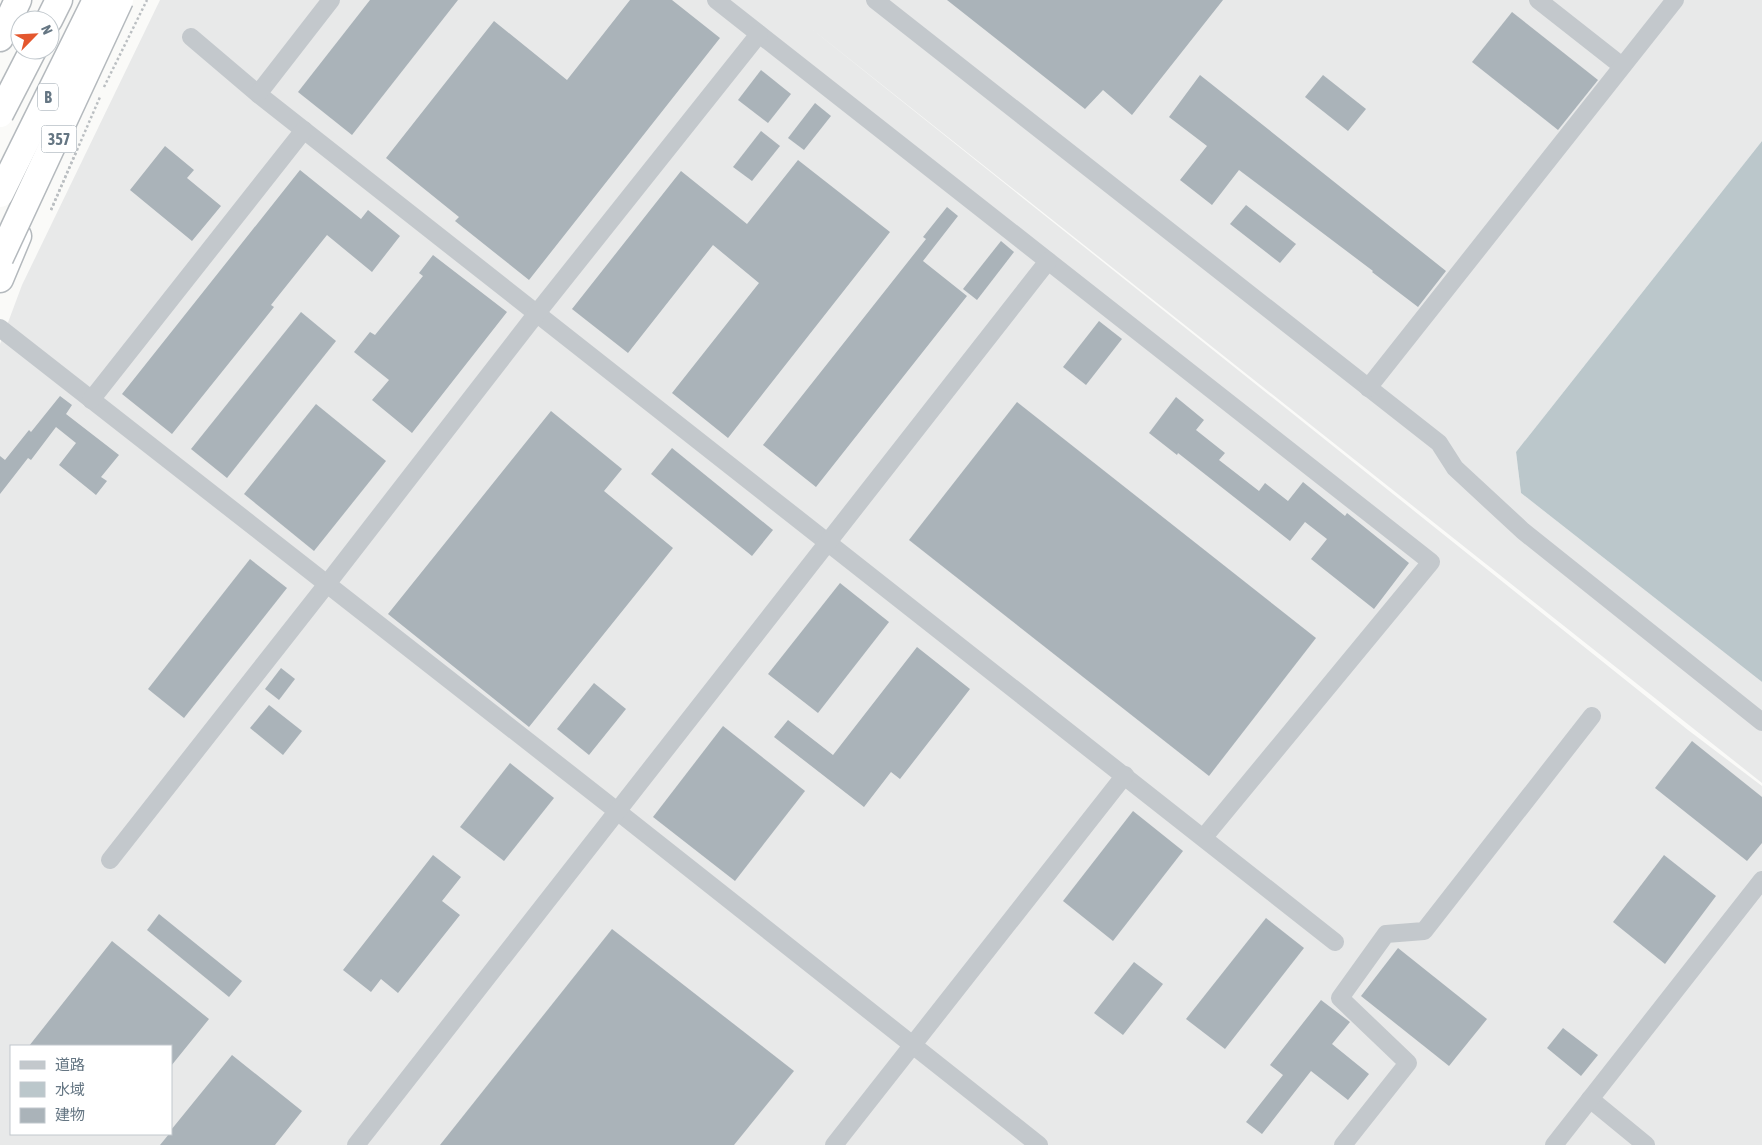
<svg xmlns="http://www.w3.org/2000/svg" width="1762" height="1145" viewBox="0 0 1762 1145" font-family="'Asap Condensed','Noto Sans JP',sans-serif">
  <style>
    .built { fill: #e8e9e9; fill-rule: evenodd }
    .water { fill: #bbc7cb }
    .building { fill: #aab3b9 }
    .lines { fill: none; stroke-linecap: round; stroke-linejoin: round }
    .highway-casing { stroke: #b4b9bd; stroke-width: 29 }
    .path { stroke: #bbbfc2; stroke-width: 2.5; stroke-dasharray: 2.5 2.5; stroke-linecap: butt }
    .minor { stroke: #c3c8cc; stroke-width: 18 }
    .highway { stroke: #fff; stroke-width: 26 }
    .highway-bridge-casing { stroke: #b4b9bd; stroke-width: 29; stroke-linecap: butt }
    .path-bridge { stroke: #bbbfc2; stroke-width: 2.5; stroke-dasharray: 2.5 2.5; stroke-linecap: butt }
    .highway-bridge { stroke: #fff; stroke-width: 26 }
    .labels { text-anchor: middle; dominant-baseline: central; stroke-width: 5; stroke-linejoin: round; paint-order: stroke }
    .shield { fill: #fff; stroke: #939fa8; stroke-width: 1 }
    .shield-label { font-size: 16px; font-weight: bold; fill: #657683 }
  </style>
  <rect width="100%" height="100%" fill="#fafaf8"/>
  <path class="built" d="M160,0H1762V141L1516,452L1521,493L1762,682V783L808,26L1688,730L1762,786V1145H0V344L22,285ZM11,1046H171V1134H11Z"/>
  <path class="water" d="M1762,141V682L1521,493L1516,452Z"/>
  <g class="building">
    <path d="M370,0H458L352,135L298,92Z"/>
    <path d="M630,0H672L720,38L529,280L455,221L459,217L386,158L494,21L567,80Z"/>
    <path d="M947,0H1223L1132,115L1103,90L1085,109Z"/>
    <path d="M1512,12L1598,80L1558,130L1472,62Z"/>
    <path d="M761,70L791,94L768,123L738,100Z"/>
    <path d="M1200,75L1446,271L1418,307L1372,272L1373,271L1239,170L1212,205L1180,180L1207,146L1169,117Z"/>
    <path d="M1323,75L1366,109L1348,131L1305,97Z"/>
    <path d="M815,103L831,116L804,150L788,138Z"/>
    <path d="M761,131L780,146L752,181L733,167Z"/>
    <path d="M165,146L194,170L187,178L221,206L192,241L130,190Z"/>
    <path d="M798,160L890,232L728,438L672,393L759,283L713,245L628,353L572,309L681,171L747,224Z"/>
    <path d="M300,170L361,219L368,210L400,236L372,272L327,235L271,305L274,307L172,434L122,394Z"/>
    <path d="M1246,205L1296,244L1280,263L1230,224Z"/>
    <path d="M947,207L958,216L923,261L967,296L816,487L763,445L926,239L923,237Z"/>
    <path d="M1001,241L1014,252L977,300L963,289Z"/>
    <path d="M433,255L507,312L412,433L372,400L389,380L354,352L370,332L375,335L423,276L419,273Z"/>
    <path d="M301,312L336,341L227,478L191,449Z"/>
    <path d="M1099,321L1122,339L1086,385L1063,367Z"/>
    <path d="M60,396L72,405L66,414L119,455L101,477L107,481L96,495L59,465L76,443L56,427L31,460L28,458L0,494V456L5,460L29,430L31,432Z"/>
    <path d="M1176,397L1204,420L1196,430L1225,453L1219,460L1259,491L1265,483L1288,501L1303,482L1345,516L1347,513L1409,563L1374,609L1311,559L1327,539L1305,522L1290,541L1178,453L1177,455L1149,433Z"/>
    <path d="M1017,402L1316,638L1209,776L909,540Z"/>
    <path d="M316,404L386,461L314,551L244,494Z"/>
    <path d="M551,411L622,469L604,491L673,548L529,727L388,614Z"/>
    <path d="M672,448L773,530L752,556L651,474Z"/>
    <path d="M250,559L287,588L184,718L148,689Z"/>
    <path d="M840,583L889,622L818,713L768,674Z"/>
    <path d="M917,647L970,689L900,779L891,772L864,807L774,737L788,720L833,755Z"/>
    <path d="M281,668L295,679L279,700L265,689Z"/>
    <path d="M594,683L626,709L589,755L557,729Z"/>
    <path d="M269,705L302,731L283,755L250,728Z"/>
    <path d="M723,726L805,791L735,881L653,817Z"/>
    <path d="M1692,741L1762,797V843L1747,861L1655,788Z"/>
    <path d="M510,763L554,798L504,861L460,827Z"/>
    <path d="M1133,811L1183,851L1113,941L1063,901Z"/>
    <path d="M433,855L461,877L442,901L460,915L398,993L381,979L371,992L343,970Z"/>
    <path d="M1664,855L1716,896L1665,964L1613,922Z"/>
    <path d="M159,914L242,981L229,997L147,930Z"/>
    <path d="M1266,918L1304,948L1225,1049L1186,1019Z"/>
    <path d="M612,929L794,1071L734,1145H440Z"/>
    <path d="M112,941L209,1019L171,1066V1046H29Z"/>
    <path d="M1398,948L1487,1019L1449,1066L1361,996Z"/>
    <path d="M1134,962L1163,984L1123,1035L1094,1013Z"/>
    <path d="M1321,1000L1350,1022L1332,1044L1369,1074L1348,1100L1311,1071L1262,1134L1246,1122L1283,1075L1270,1065Z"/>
    <path d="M1563,1028L1598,1055L1581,1076L1547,1048Z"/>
    <path d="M232,1055L302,1111L275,1145H160L169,1134H171V1130Z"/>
  </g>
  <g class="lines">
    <defs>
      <g id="highway">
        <path d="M49,20L59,0"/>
        <path d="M0,38L18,0"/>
        <path d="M0,279L18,236"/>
      </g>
    </defs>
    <use href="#highway" class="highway-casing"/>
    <g class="path">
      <path d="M104,87L147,0"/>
      <path d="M51,210L100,97"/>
    </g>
    <g class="minor">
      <path d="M716,0L1431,562L1204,837"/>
      <path d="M875,0L1439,443L1455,468L1523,531L1762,722"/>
      <path d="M1538,0L1622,66"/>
      <path d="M191,37L258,94L1335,942"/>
      <path d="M258,94L331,0"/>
      <path d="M0,328L617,811L1039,1145"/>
      <path d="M1368,388L1675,0"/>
      <path d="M91,400L304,130"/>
      <path d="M110,860L327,584L537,313L759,34"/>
      <path d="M1590,1099L1646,1145"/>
      <path d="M356,1145L1048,261"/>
      <path d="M834,1145L1125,775"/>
      <path d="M1343,1145L1408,1063L1340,998L1386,934L1424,931L1592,716"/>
      <path d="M1554,1145L1762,880"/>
    </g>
    <use href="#highway" class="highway"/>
    <defs>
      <g id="highway-bridge">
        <path d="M0,114L33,50"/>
        <path d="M0,194L96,0"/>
        <path d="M0,258L120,0"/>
      </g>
    </defs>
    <use href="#highway-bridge" class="highway-bridge-casing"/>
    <path class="path-bridge" d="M51,210L77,150L73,148"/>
    <use href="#highway-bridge" class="highway-bridge"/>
  </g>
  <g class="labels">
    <g class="shield">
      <rect x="38" y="83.5" width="20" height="27" rx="4"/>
      <rect x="41.5" y="125.5" width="35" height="27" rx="4"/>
    </g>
    <g class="shield-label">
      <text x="48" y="97">B</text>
      <text x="59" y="139">357</text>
    </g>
  </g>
  <rect x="10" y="1045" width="162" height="90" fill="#ffffff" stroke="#c1c8cd"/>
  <rect x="20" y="1061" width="25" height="8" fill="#c3c8cc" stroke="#c1c8cd"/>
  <text x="55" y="1070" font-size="15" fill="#657683">道路</text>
  <rect x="20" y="1082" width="25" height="15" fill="#bbc7cb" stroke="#c1c8cd"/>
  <text x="55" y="1095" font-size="15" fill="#657683">水域</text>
  <rect x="20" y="1108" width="25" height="15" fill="#aab3b9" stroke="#c1c8cd"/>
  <text x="55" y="1120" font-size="15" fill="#657683">建物</text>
  <g transform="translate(35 35) rotate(66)"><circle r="24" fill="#ffffff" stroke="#c1c8cd"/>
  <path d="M0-4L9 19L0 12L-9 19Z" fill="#e4572e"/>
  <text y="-8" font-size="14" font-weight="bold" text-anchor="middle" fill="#657683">N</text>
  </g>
</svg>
